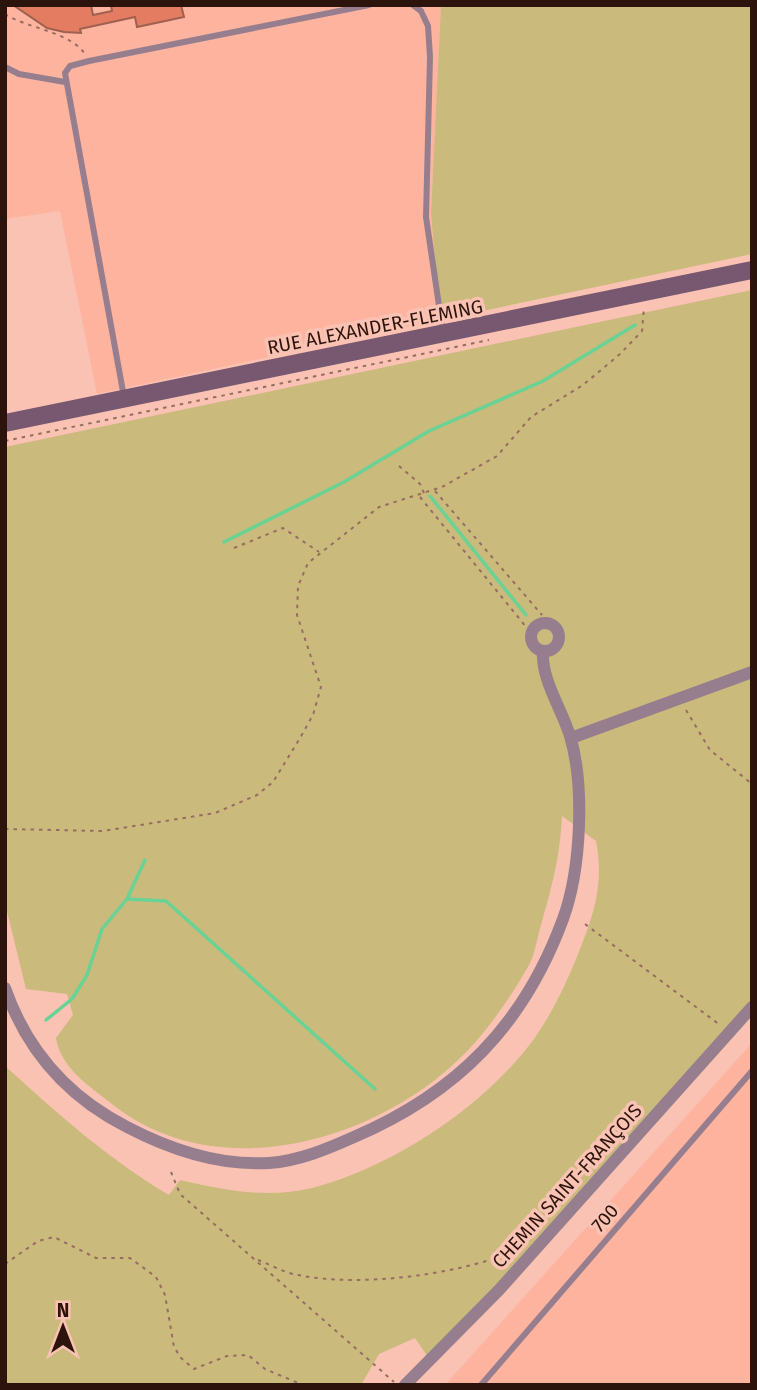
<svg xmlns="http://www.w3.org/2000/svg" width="757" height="1390" viewBox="0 0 757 1390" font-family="'Fira Sans',sans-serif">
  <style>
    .built { fill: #feb39f }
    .green { fill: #caba7c }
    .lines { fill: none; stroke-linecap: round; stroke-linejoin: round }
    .stream { stroke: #69d294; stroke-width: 3.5 }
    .building { fill: #e37c61; stroke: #9e6151; stroke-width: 2 }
    .path { stroke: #956d62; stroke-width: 2; stroke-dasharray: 3.5 5; stroke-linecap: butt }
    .lane { stroke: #967e8f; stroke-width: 6 }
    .street { stroke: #967e8f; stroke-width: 12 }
    .secondary { stroke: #785770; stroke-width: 18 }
    .labels { text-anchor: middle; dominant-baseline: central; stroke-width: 7; stroke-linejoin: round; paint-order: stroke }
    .street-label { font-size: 19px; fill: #2c140d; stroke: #f9c2b3 }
  </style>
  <rect width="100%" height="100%" fill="#f9c2b3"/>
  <g class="built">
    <path d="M5,5H441L431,213L440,320L97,394L60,211L5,219Z"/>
    <path d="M752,1043V1385H445Z"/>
  </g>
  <g class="green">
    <path d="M441,5H752V254L440,320L431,213Z"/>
    <path d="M752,290V999L432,1363L415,1338L379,1354L361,1385H5V1066C57,1113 108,1159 169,1195L180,1180C224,1190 267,1199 312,1188C393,1167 484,1107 534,1039C553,1012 568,980 580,949C595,912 604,881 596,841L562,816C560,857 552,886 541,925C537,938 535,954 529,965C509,1000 485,1035 456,1062C367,1145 213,1185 112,1104C88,1085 61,1068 56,1038L73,1015L67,994L26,989L5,903V447Z"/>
  </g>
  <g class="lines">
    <g class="stream">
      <path d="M430,496L526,615"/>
      <path d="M224,542L344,482L429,431L543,381L635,325"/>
      <path d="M127,899L166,901L375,1089"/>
      <path d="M46,1020L72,999L87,975L102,929L127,899L145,860"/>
    </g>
  </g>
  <path class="building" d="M13,5H91L93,15L112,11L111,5H181L184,17L137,27L135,17L80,29L81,33L64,32L47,28Z"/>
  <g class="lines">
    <g class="path">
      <path d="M5,14C28,29 69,31 85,54"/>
      <path d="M5,441L489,340"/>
      <path d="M399,466L420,484L424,493"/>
      <path d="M435,491L542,615"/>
      <path d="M420,497L527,628"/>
      <path d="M234,548L283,528L319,552"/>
      <path d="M686,710L710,750L752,784"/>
      <path d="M5,829L103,831L215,813L257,795L273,782L300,738L313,715L321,687L297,615L298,586L308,563L379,507L442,487L497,456L531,417L583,385L620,354L642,331L644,308"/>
      <path d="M585,924L720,1025"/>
      <path d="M171,1172L180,1194L394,1382"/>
      <path d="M258,1260C271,1265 285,1273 298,1275C363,1288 459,1274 519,1250"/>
      <path d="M5,1264L38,1241L54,1237L96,1258H130L156,1277L165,1295L174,1347L181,1358L194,1369L227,1356L248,1355L265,1369L303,1385"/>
    </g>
    <g class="lane">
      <path d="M413,5L421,11L428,26L430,57L426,217L443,333"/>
      <path d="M5,67L19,74L65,82"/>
      <path d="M124,397L65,73L70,66L89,61L369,5"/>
      <path d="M481,1385L752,1071"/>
    </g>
    <g class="street">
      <circle cx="545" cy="637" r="14"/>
      <path d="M571,738L752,672"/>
      <path d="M5,988C27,1051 68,1097 127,1127C171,1150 219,1166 269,1163C299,1161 327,1149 354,1137C457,1093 524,1025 563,919C581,870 585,786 570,736C562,709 541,680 543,651"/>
      <path d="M405,1385L499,1290L752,1007"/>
    </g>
    <path class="secondary" d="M5,423L752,270"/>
  </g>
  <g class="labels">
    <g class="street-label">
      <text transform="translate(375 327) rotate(-11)">RUE ALEXANDER-FLEMING</text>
      <text transform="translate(567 1186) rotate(-48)">CHEMIN SAINT-FRANÇOIS</text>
      <text transform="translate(605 1218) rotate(-49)">700</text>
    </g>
  </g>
  <rect width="757" height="1390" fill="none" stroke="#2c140d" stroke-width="14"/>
  <g transform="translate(63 1327)" stroke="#f9c2b3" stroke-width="5" paint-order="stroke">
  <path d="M0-5L12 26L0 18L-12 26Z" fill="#2c140d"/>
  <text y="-10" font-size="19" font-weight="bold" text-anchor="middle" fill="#2c140d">N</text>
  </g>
</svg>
